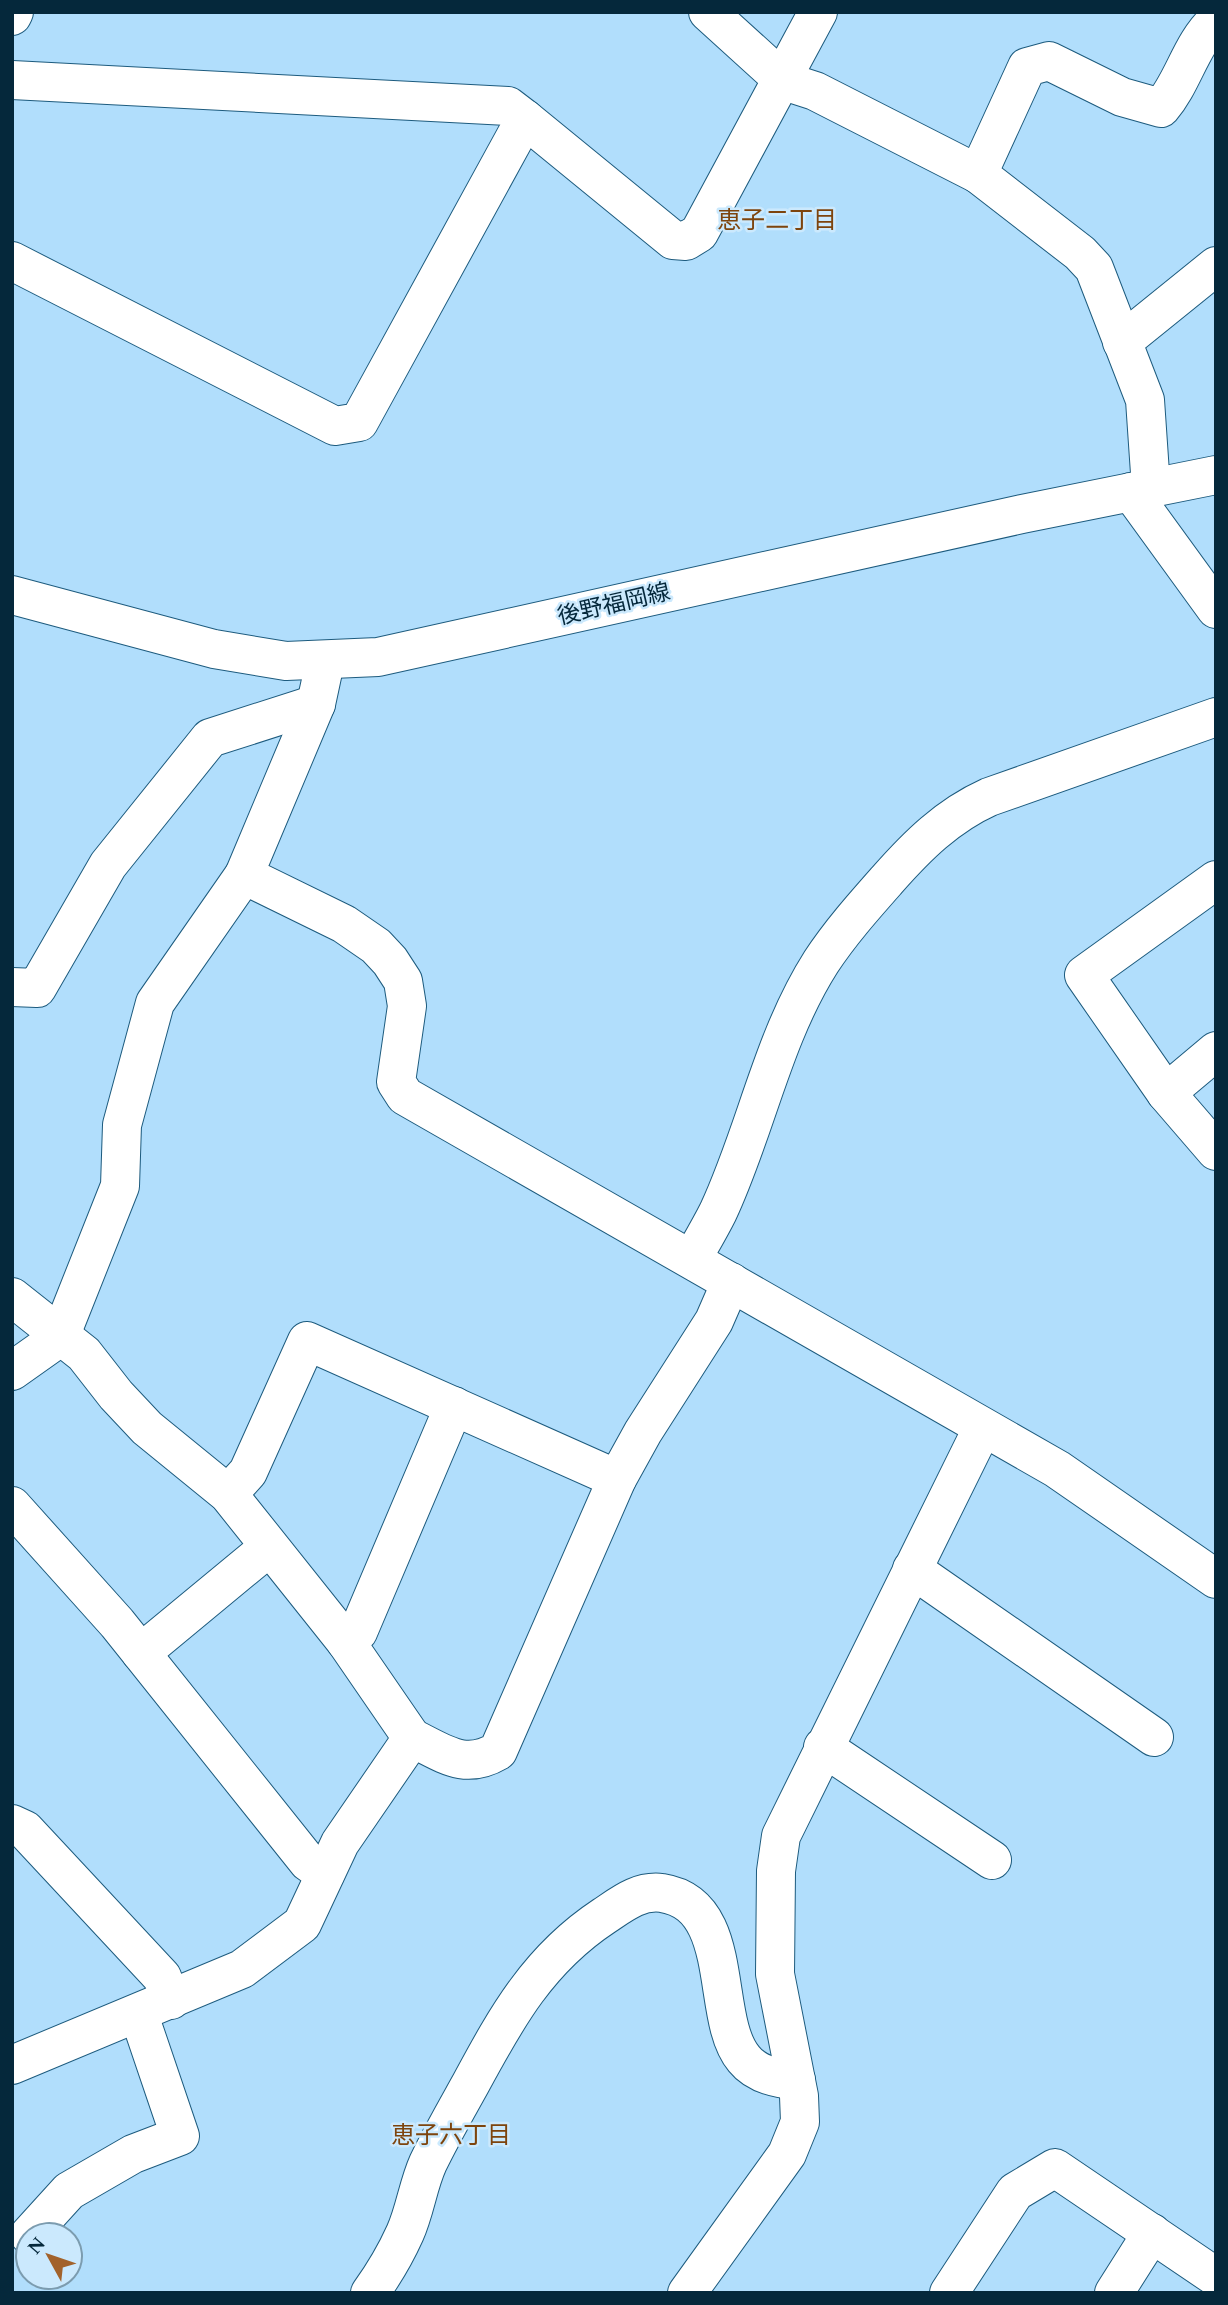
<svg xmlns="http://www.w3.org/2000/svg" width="1228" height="2305" viewBox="0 0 1228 2305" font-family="Spectral,'Noto Sans JP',serif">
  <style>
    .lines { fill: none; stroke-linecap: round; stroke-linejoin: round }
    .minor-casing { stroke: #1d5b7e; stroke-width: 40 }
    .major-casing { stroke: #1d5b7e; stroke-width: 40 }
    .minor { stroke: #fff; stroke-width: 38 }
    .major { stroke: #fff; stroke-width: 38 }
    .labels { text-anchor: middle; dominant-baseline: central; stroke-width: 5; stroke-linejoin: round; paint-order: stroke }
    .street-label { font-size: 23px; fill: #05283b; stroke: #cbe9fd }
    .neighbourhood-label { font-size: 24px; fill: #7d440d; stroke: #cbe9fd }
  </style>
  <rect width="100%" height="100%" fill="#b1defc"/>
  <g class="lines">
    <defs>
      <g id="minor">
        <path d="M708,12L784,81L815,91L978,174"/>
        <path d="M12,16L14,12"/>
        <path d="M12,80L508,106L525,119"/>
        <path d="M12,261L335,426L359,422L525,119L673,240L686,241L699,233L818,12"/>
        <path d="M1122,342L1216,266"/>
        <path d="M1151,488L1145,400L1094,268L1080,253L978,174L1027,67L1049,61L1122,97L1161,108C1184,81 1190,45 1216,21"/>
        <path d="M1131,492L1216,609"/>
        <path d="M325,662L316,704L244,875L344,924L376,946L390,961L403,981L407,1006L396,1082L405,1096L1057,1469L1216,1579"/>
        <path d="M1216,880L1084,975L1166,1093L1216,1151"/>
        <path d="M12,987L37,988L108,865L210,738L316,704"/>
        <path d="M1166,1093L1216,1051"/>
        <path d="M692,1259C701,1243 710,1228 718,1212C756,1131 772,1039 821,962C840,933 864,906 887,880C917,846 947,816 989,797L1216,717"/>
        <path d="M12,1297L84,1354L116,1395L147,1428L228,1494L346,1642L412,1738"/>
        <path d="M12,1371L60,1337L120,1186L122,1125L155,1003L244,875"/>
        <path d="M228,1494L248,1472L307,1341L617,1479"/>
        <path d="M12,1506L117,1623L308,1862L325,1874"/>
        <path d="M912,1569L1154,1737"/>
        <path d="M346,1642L358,1632L454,1406"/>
        <path d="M141,1653L268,1548"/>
        <path d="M823,1747L992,1860"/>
        <path d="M12,1824L25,1830L162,1977L171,2000"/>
        <path d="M12,2065L242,1969L302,1924L340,1843L412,1738C444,1753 464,1771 498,1751L617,1479L643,1432L714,1321L731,1282"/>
        <path d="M29,2235L69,2191L133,2154L180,2136L139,2015"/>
        <path d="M370,2293C383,2275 396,2253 405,2233C415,2211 418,2185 428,2163C441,2136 456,2110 471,2083C507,2016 539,1959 604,1916C622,1904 639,1890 662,1893C738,1905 709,2018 744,2059C756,2074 778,2079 796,2080"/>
        <path d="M687,2293L787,2154L800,2122L799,2096L775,1974L776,1871L781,1836L982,1429"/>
        <path d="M949,2293L1015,2192L1055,2168L1216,2277"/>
        <path d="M1114,2293L1152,2233"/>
      </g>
      <path id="major" d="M12,595L214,649L286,661L378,657L1022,514L1216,475"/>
    </defs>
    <use href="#minor" class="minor-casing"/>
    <use href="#major" class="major-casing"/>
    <use href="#minor" class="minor"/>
    <use href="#major" class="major"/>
  </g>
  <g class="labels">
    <g class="street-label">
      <text transform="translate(614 605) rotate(-13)">後野福岡線</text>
    </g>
    <g class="neighbourhood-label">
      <text x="777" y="221">恵子二丁目</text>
      <text x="451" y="2136">恵子六丁目</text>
    </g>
  </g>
  <rect width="1228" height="2305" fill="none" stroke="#05283b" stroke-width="28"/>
  <g transform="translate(49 2256) rotate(310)"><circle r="33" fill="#cbe9fd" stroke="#7c9caf" stroke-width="2"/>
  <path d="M0-5L12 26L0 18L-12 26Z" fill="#a2622b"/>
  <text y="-10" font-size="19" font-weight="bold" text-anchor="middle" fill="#05283b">N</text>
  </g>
</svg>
